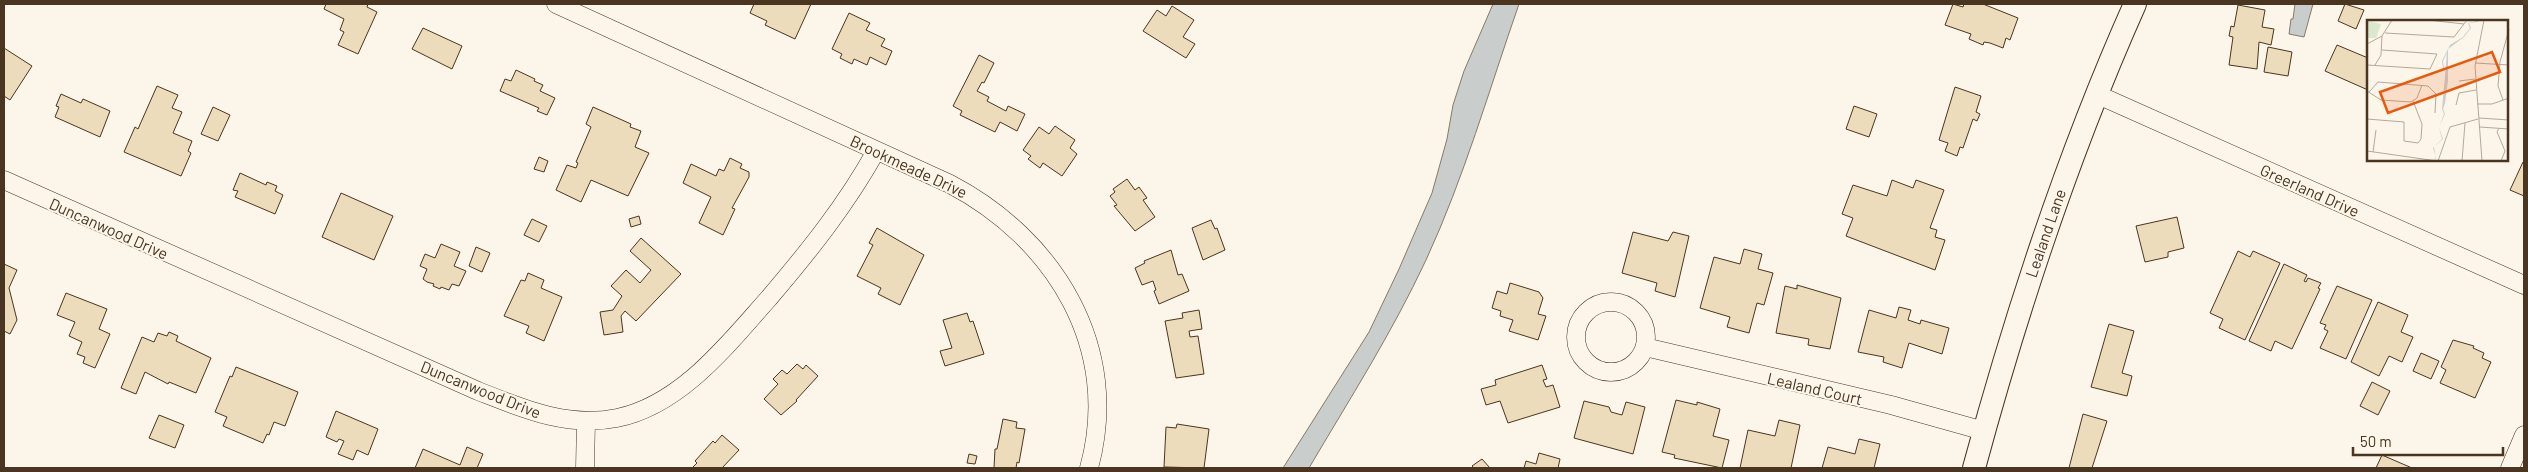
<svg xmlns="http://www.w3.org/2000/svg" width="2528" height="472" viewBox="0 0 2528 472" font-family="Barlow,sans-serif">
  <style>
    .water { fill: #c9cecd; stroke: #887966 }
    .building { fill: #ecdcbc; stroke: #4a3520 }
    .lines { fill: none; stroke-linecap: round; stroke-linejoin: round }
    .minor-casing { stroke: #4a3520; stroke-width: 19 }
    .tertiary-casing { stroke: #4a3520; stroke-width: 24 }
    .minor { stroke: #fbf6e9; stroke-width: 18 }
    .tertiary { stroke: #fbf6e9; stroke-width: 22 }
    .labels { text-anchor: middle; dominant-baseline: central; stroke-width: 4; stroke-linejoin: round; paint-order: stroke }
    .street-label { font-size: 16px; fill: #4a3520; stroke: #fbf6e9 }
    .inset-road { fill: none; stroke: #b4a999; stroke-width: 1 }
    .view { fill: #e8590c; fill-opacity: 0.15; stroke: #e8590c; stroke-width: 2.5 }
    .inset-edge { fill: none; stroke: #4a3520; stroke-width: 2.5 }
  </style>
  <rect width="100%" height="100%" fill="#fbf6e9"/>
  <g class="water">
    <path d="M1493,4H1519C1489,90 1464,178 1426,260C1392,333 1349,400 1309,468H1283L1369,332L1399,269L1432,193L1447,139L1453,105L1464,71Z"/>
    <path d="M2295,4H2313L2304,37L2289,34L2291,19H2293Z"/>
  </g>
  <g class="building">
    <path d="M326,4H368L367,7L377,12L358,54L338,45L344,32L340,30L344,19L324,9Z"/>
    <path d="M754,4H811L795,39L765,25L767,21L750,13Z"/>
    <path d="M1953,4L1963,7L1964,4H1983L2018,18L2010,40L2006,38L2003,48L1990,43L1984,42L1983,45L1969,39L1971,34L1945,25Z"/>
    <path d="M2345,4L2364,10L2356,29L2338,21Z"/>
    <path d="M2238,5L2265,10L2262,27L2274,29L2271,45L2259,42L2257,69L2229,65L2233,37L2229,36L2231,26L2234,27Z"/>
    <path d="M1172,6L1194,20L1183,37L1195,44L1186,58L1143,31L1157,10L1166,16Z"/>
    <path d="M849,13L870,23L866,30L885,39L881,46L892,51L886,65L870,57L867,65L854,59L852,64L840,58L842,54L832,49Z"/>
    <path d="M423,28L462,46L452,69L412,49Z"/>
    <path d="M2337,45L2368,58V90L2325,71Z"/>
    <path d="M2268,47L2292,52L2288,76L2264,72Z"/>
    <path d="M4,48L32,66L10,100L4,96Z"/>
    <path d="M979,55L994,63L984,83L982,82L977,91L989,97L987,101L1006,111L1008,106L1025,114L1017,131L1000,122L995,132L960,115L962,111L953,106Z"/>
    <path d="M516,70L535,79L534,81L543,85L540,91L555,98L547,115L537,111L539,108L500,91L505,79L511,81Z"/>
    <path d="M157,86L178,95L172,108L182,112L173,133L192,141L188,151L191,153L181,176L124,152L135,127L138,129Z"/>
    <path d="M1955,87L1981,96L1976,112L1980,114L1977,121L1973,119L1963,148L1960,147L1957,156L1945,151L1948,143L1939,140Z"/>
    <path d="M61,94L81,103L83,99L110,111L100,137L55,117L59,107L56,106Z"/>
    <path d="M1854,106L1877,114L1869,137L1846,129Z"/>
    <path d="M213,107L230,115L218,141L201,134Z"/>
    <path d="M593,107L631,124L630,127L641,131L635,147L649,153L628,196L591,180L581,202L556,190L567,165L576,168L578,163L576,162L591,127L586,124Z"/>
    <path d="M1055,126L1075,140L1070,148L1077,154L1062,176L1043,163L1040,168L1028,159L1031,156L1023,150L1039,127L1049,134Z"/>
    <path d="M539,157L548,161L544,172L534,169Z"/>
    <path d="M730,158L742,164L740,168L749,172V177L732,208L735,209L723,235L699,223L711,197L683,183L691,164L716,176L719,169L724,171Z"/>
    <path d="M2523,162L2524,163V196L2510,190Z"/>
    <path d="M240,173L266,185L267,182L277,186L275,191L283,195L275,214L235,197L238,191L233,190Z"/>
    <path d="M1127,179L1135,190L1139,187L1147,198L1143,200L1155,217L1135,231L1114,206L1117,205L1110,196L1115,192L1113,189Z"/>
    <path d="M1892,180L1913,188L1916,180L1944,190L1930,228L1937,230L1935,237L1945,240L1935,270L1846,236L1853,218L1842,214L1853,185L1887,196Z"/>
    <path d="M341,193L393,216L374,260L322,237Z"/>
    <path d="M639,216L641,224L631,227L629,219Z"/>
    <path d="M2177,217L2184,248L2168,252V257L2145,262L2136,226Z"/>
    <path d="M532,219L547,226L539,242L524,235Z"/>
    <path d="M1211,220L1215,229L1217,228L1225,250L1203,260L1192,228Z"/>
    <path d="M877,228L924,255L900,305L878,294L881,288L857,276L873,245L869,243Z"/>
    <path d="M1633,232L1668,241L1673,232L1689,236L1675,297L1655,291L1657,283L1622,273Z"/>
    <path d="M641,238L681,274L636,321L625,311L621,316L623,332L604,335L600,312L613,310L622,296L611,286L626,270L640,283L651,270L630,251Z"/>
    <path d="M441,244L460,252L454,266L466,271L459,286L452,284L449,290L441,287L440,289L433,286L434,284L427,282L423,279L427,269L420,266L425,254L435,258Z"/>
    <path d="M476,247L490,253L482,272L469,266Z"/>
    <path d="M1744,249L1762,254L1758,269L1773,273L1764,305L1757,303L1749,333L1727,327L1730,317L1700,308L1714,257L1740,264Z"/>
    <path d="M1171,250L1178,275L1182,274L1189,291L1159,304L1154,291L1156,290L1153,281L1142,285L1135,268L1145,263L1144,261Z"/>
    <path d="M2238,251L2250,257L2253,251L2280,263L2245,340L2219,328L2223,319L2210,313Z"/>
    <path d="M4,264L17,270L9,288L17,320L10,334L4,331Z"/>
    <path d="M2284,264L2307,275L2304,281L2306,282L2308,278L2321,283L2318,288L2320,289L2292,349L2275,341L2271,351L2249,341Z"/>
    <path d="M528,273L544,280L541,288L562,297L544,341L526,333L529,326L504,316L521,280L525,281Z"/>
    <path d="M1510,283L1539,292L1543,298L1538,314L1546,316L1538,340L1509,331L1513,320L1500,316L1501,311L1492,308L1497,291L1507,294Z"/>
    <path d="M1797,285L1841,298L1830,349L1808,345L1809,339L1776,333L1785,286L1797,289Z"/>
    <path d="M2337,286L2372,300L2346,359L2320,348L2328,331L2324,329L2326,325L2320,323Z"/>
    <path d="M66,293L107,309L99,329L110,334L95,368L83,363L85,357L77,354L82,342L69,336L75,322L57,315Z"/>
    <path d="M2378,302L2408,315L2401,332L2413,337L2402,362L2389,356L2379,376L2351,362Z"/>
    <path d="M1899,307L1911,310L1908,320L1920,324L1921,320L1949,328L1942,354L1909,343L1902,368L1883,362L1884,357L1858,352L1869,310L1896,318Z"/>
    <path d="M1199,310L1202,329L1189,331L1190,337L1198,336L1204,374L1176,378L1165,321L1183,318L1182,313Z"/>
    <path d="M967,313L970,322L973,321L984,354L945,366L940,351L952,348L943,320Z"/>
    <path d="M2109,324L2134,331L2122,373L2132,376L2127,396L2091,387Z"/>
    <path d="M169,332L178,336L176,341L211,358L196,393L169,382L168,384L145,372L136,394L121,388L142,337L154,342L158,333L167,336Z"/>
    <path d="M2453,340L2474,346L2473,348L2484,353L2482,358L2491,362L2475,398L2440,383L2446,370L2441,367Z"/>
    <path d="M2421,353L2439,361L2431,379L2413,371Z"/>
    <path d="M797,364L803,369L806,365L818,376L796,400L797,401L781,415L764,399L778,384L773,379L782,370L787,374Z"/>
    <path d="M1542,365L1547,379L1543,380L1546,387L1553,385L1560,407L1508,423L1500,401L1486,405L1481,389L1496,385L1495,380Z"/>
    <path d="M236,367L298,392L285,426L274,422L269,435L267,434L263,443L223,426L227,417L215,412L230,376L232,377Z"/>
    <path d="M2372,382L2390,391L2378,415L2360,406Z"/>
    <path d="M1676,400L1697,405V402L1720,409L1713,436L1729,440L1722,468L1674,458L1675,455L1662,452Z"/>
    <path d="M1584,401L1609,407L1611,412L1622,415L1626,402L1645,407L1633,454L1574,438Z"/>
    <path d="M336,411L378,429L368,455L357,450L353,460L338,454L344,441L339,439L337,442L326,437Z"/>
    <path d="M2083,414L2107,421L2092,468H2069Z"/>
    <path d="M159,415L184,425L175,448L149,438Z"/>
    <path d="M1003,419L1017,422L1016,428L1025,429L1019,463L1017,462L1016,468H994L995,449H997Z"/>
    <path d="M1779,420L1800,425L1791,468H1740L1748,430L1775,436Z"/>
    <path d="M1177,424L1209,429L1204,468L1164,467L1166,427L1176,428Z"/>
    <path d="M722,435L739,450L722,468H692L697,463L695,461L713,441L715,443Z"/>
    <path d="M1859,439L1880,444L1874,468H1822L1828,447L1855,454Z"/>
    <path d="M467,447L483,454L477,468H415L423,449L460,465Z"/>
    <path d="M1539,453L1560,459L1558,468H1524L1526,461L1536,464Z"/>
    <path d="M969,454L977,456L975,464L967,463Z"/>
    <path d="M2382,455L2412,468H2376Z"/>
    <path d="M1482,459L1490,468H1474L1472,466Z"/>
  </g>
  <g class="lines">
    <defs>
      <g id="minor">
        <path d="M556,4L950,184C1055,239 1122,348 1089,468"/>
        <path d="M2096,94L2524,285"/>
        <path d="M4,180L478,391C524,409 567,428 617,418C681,405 728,344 769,298C809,251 846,205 876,151"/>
        <circle cx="1611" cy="337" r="35"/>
        <path d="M1645,347L1891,405L1984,431"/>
        <path d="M585,468L586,421"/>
        <path d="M2510,468L2524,435"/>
      </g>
      <path id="tertiary" d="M1974,468C2017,309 2068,154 2135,4"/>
    </defs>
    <use href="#minor" class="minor-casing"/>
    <use href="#tertiary" class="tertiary-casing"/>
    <use href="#minor" class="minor"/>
    <use href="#tertiary" class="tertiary"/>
  </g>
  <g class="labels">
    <g class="street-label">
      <text transform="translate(909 166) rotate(25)">Brookmeade Drive</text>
      <text transform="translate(2310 190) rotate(24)">Greerland Drive</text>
      <text transform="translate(109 228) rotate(24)">Duncanwood Drive</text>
      <text transform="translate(2045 233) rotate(-71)">Lealand Lane</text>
      <text transform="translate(1815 388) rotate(13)">Lealand Court</text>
      <text transform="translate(481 389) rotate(22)">Duncanwood Drive</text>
    </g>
  </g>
  <g transform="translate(2367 20)">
    <rect width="141" height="141" fill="#fbf6e9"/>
    <path d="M0,1L14,4L9,18H0Z" fill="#dce7d0"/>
    <path d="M115,0L110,2L102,3L104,8L97,17L81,29V61L78,83L76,89L78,94L72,107L76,119L67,127L69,138L66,141L69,137L66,128L75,119L72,107L77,94L75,89L80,33L76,41L77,48L70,52L76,48L75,41L83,25L96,17L103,8L101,3Z" fill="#c9cecd"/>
    <path class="inset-road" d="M61,0L97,4M18,13L87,17L100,0M0,24L15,16L25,0M108,43L142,45M0,45L63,49L70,34L15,30M8,45L14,35L15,16M92,61L108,59M0,71L14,80L44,82L50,78L55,65M2,72L11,62L61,66L69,74L68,93M136,80L131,66L133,42L142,9M110,84H125L142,78M89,85L92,73L109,70M112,98L142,100M0,99L37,102V121L51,123L54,119L55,104L46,81M113,107L142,109M132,108L130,112L138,131L134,141M0,131L70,141M6,132L9,110M71,141L83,107L111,99M95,141L98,103M115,141L108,46L117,0"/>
    <path class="view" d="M125,32L133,52L21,93L13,72Z"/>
    <rect width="141" height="141" class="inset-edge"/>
  </g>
  <rect width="2528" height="472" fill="none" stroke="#4a3520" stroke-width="10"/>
  <path d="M2353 447v8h150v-8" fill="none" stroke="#4a3520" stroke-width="2.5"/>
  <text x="2360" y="447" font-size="15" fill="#4a3520" stroke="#fbf6e9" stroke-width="4" paint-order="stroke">50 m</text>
</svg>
